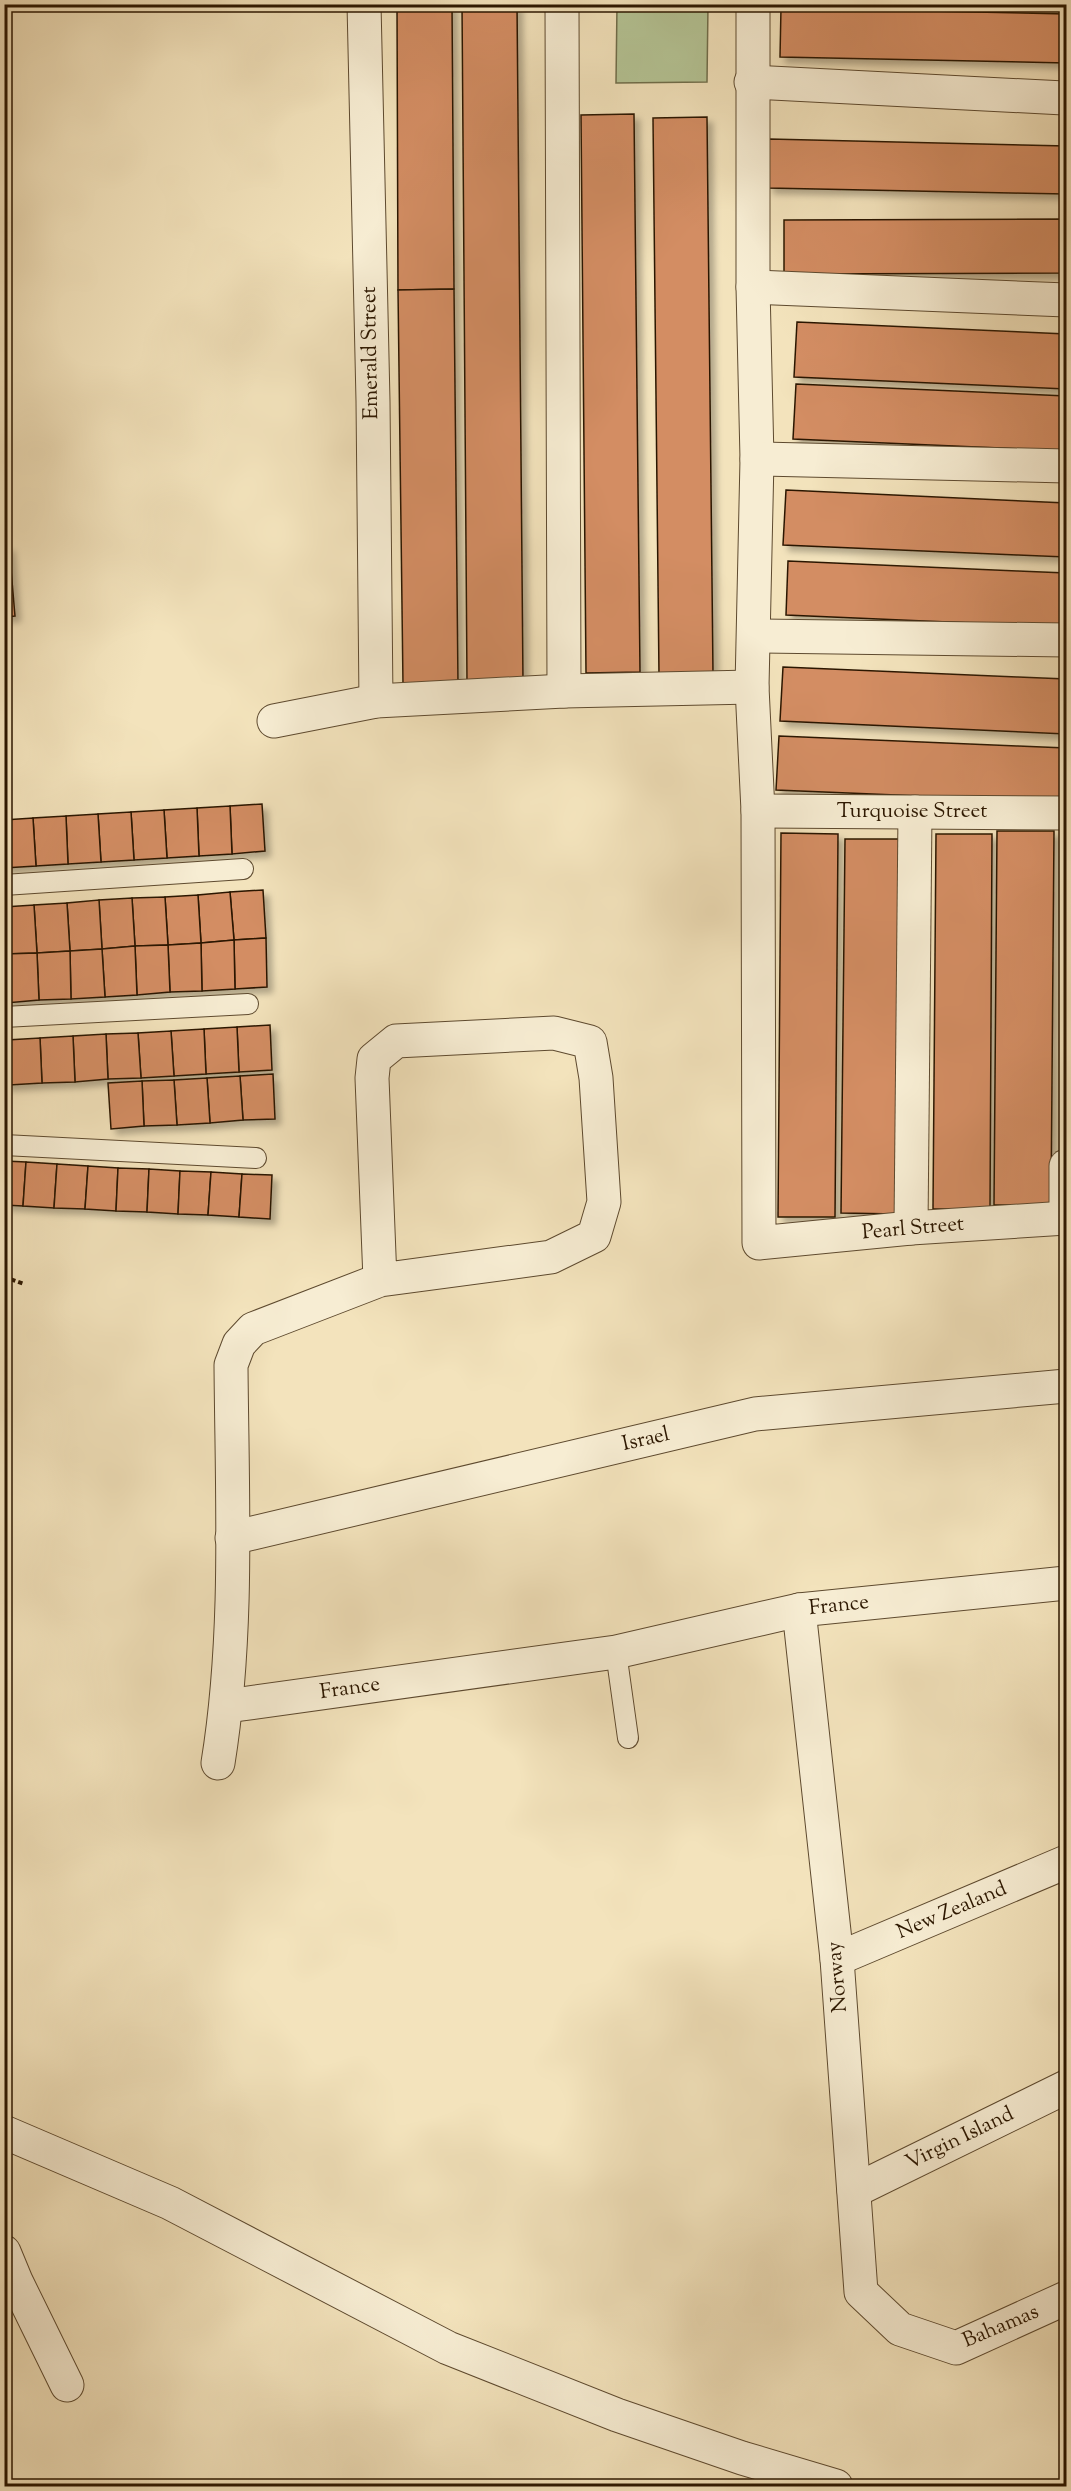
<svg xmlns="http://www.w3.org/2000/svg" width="1071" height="2491" viewBox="0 0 1071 2491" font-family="'Sorts Mill Goudy',serif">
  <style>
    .green { fill: #b5c596; stroke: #706e4b; stroke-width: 1.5 }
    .building { fill: #d38d64; stroke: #2c1700; stroke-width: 1.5; filter: url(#shadow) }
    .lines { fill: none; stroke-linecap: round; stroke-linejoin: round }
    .lane-casing { stroke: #5e4a2f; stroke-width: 22 }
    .street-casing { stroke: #5e4a2f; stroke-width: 35 }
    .path { stroke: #2c1700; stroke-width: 4; stroke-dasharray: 4.5 3; stroke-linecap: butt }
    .lane { stroke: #f7edd3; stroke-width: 20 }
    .street { stroke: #f7edd3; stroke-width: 33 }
    .labels { text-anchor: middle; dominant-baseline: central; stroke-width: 4.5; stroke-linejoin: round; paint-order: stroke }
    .street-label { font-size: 21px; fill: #2c1700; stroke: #f7edd3 }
  </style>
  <defs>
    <filter id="shadow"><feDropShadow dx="5.5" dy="5.5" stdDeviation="3" flood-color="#0004"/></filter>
  </defs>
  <rect width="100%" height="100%" fill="#f3e3bc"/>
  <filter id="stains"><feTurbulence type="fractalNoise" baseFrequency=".00333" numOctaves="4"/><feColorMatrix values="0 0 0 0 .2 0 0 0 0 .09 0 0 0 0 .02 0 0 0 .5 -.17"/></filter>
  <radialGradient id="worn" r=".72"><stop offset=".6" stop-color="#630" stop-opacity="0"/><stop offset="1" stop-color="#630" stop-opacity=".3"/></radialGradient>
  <path class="green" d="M617,5H708L707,82L616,83Z"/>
  <g class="building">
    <path d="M397,4H452L454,289L398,290Z"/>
    <path d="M462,4H517L523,682L467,683Z"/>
    <path d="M781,8L1066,14V63L780,57Z"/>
    <path d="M634,114L640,672L586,673L581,115Z"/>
    <path d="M707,117L713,674L659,675L653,118Z"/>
    <path d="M769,139L1066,146V194L768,188Z"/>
    <path d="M1066,219V273L784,274V220Z"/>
    <path d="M454,289L458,684L403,685L398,290Z"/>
    <path d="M797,322L1066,334V389L794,377Z"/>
    <path d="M796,384L1066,396V451L793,439Z"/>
    <path d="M786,490L1066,503V557L783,545Z"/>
    <path d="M4,546H9L15,616L4,617Z"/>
    <path d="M788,561L1066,573V627L786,615Z"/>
    <path d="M783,667L1066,679V734L780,721Z"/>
    <path d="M779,736L1066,748V802L776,790Z"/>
    <path d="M262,804L265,851L232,854L230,806Z"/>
    <path d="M230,806L232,854L199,856L197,808Z"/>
    <path d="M197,808L199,856L167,858L164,810Z"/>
    <path d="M164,810L167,858L134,860L131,812Z"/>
    <path d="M131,812L134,860L101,862L98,814Z"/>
    <path d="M98,814L101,862L68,864L66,816Z"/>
    <path d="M66,816L68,864L36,866L33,818Z"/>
    <path d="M33,818L36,866L4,868V820Z"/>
    <path d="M997,831H1054L1051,1205H994Z"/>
    <path d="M781,833L838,834L835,1217H778Z"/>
    <path d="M936,834H992L990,1209H933Z"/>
    <path d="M845,839H901L898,1214L841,1213Z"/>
    <path d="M263,890L266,938L234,940L230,892Z"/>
    <path d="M230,892L234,940L201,943L198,895Z"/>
    <path d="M198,895L201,943L168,945L165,897Z"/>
    <path d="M165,897L168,945L135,946L132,898Z"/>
    <path d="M132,898L135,946L102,949L99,900Z"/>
    <path d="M99,900L102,949L70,951L67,903Z"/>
    <path d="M67,903L70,951L37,953L34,905Z"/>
    <path d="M34,905L37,953L4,954V907Z"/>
    <path d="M266,938L267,987L235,989L234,940Z"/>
    <path d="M234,940L235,989L202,991L201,943Z"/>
    <path d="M201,943L202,991L170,992L168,945Z"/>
    <path d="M168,945L170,992L137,995L135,946Z"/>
    <path d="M135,946L137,995L105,997L102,949Z"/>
    <path d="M102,949L105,997L71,999L70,951Z"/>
    <path d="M70,951L71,999L39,1000L37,953Z"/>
    <path d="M37,953L39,1000L6,1003L4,954Z"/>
    <path d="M270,1025L272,1070L239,1072L237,1027Z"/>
    <path d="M237,1027L239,1072L206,1074L204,1029Z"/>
    <path d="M204,1029L206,1074L174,1076L171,1031Z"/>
    <path d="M171,1031L174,1076L141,1078L138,1033Z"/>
    <path d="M138,1033L141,1078L108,1079L106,1034Z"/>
    <path d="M106,1034L108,1079L75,1082L73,1036Z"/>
    <path d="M73,1036L75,1082L42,1083L40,1038Z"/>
    <path d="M40,1038L42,1083L9,1085L7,1040Z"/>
    <path d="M4,1040H7L9,1085H4Z"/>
    <path d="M273,1074L275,1119L243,1120L240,1076Z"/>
    <path d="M240,1076L243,1120L210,1123L207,1078Z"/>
    <path d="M207,1078L210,1123L177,1125L174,1080Z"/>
    <path d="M174,1080L177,1125L144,1126L142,1081Z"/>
    <path d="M142,1081L144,1126L111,1129L108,1083Z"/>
    <path d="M4,1161L26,1162L23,1206L4,1205Z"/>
    <path d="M26,1162L57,1164L54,1208L23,1206Z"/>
    <path d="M57,1164L88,1166L85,1209L54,1208Z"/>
    <path d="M88,1166L118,1168L116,1211L85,1209Z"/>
    <path d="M118,1168L149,1169L147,1212L116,1211Z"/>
    <path d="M149,1169L180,1171L178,1214L147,1212Z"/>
    <path d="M180,1171L211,1172L208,1215L178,1214Z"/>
    <path d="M211,1172L242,1174L239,1217L208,1215Z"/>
    <path d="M242,1174L272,1175L270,1219L239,1217Z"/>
  </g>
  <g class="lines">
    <defs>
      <g id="lane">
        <path d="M4,885L243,869"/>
        <path d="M4,1017L248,1004"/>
        <path d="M4,1145L256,1158"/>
        <path d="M616,1652L628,1738"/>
      </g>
      <g id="street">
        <path d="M364,4L373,401L376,701"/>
        <path d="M562,4L564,691"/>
        <path d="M753,4V287L757,459L752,687L758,811L759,1243L911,1228L1066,1218"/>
        <path d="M751,82L1064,98"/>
        <path d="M753,287L1066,300"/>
        <path d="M757,459L1066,466"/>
        <path d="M755,636L1066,640"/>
        <path d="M274,721L376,701L564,691L752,687"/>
        <path d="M758,811L1066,813"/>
        <path d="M1066,1218V1166"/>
        <path d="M911,1228L915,812"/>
        <path d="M232,1538L755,1414L1066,1386"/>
        <path d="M799,1610L837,1959L861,2292L900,2329L956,2348L1066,2298"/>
        <path d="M227,1706L616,1652L799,1610L1066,1583"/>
        <path d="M218,1763C239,1633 232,1497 231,1365L239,1344L253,1329L380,1280L551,1257L594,1236L604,1202L596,1078L590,1042L554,1033L396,1041L374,1059L372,1078L380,1280"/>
        <path d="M837,1959L1066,1862"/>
        <path d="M4,2132L170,2203L448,2348L617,2415L742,2458L836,2486"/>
        <path d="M854,2191L1066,2087"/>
        <path d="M4,2252L16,2281L67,2385"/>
      </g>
    </defs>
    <use href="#lane" class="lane-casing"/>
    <use href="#street" class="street-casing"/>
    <path class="path" d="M4,1277L24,1284"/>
    <use href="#lane" class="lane"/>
    <use href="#street" class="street"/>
  </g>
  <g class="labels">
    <g class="street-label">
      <text transform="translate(371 353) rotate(-91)">Emerald Street</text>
      <text x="912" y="812">Turquoise Street</text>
      <text transform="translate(913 1229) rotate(-5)">Pearl Street</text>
      <text transform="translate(646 1440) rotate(-13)">Israel</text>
      <text transform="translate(839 1606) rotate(-6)">France</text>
      <text transform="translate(350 1689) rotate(-8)">France</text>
      <text transform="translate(952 1911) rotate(-23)">New Zealand</text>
      <text transform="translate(838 1977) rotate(-95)">Norway</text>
      <text transform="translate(960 2139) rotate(-26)">Virgin Island</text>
      <text transform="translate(1001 2327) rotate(-23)">Bahamas</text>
    </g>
  </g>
  <rect width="1071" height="2491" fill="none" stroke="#f3e3bc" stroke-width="24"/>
  <rect x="6" y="6" width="1059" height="2479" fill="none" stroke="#2c1700" stroke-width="3"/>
  <rect x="12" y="12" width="1047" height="2467" fill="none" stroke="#2c1700" stroke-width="1.5"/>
  <rect width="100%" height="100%" filter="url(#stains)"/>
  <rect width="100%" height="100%" fill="url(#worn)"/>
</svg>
